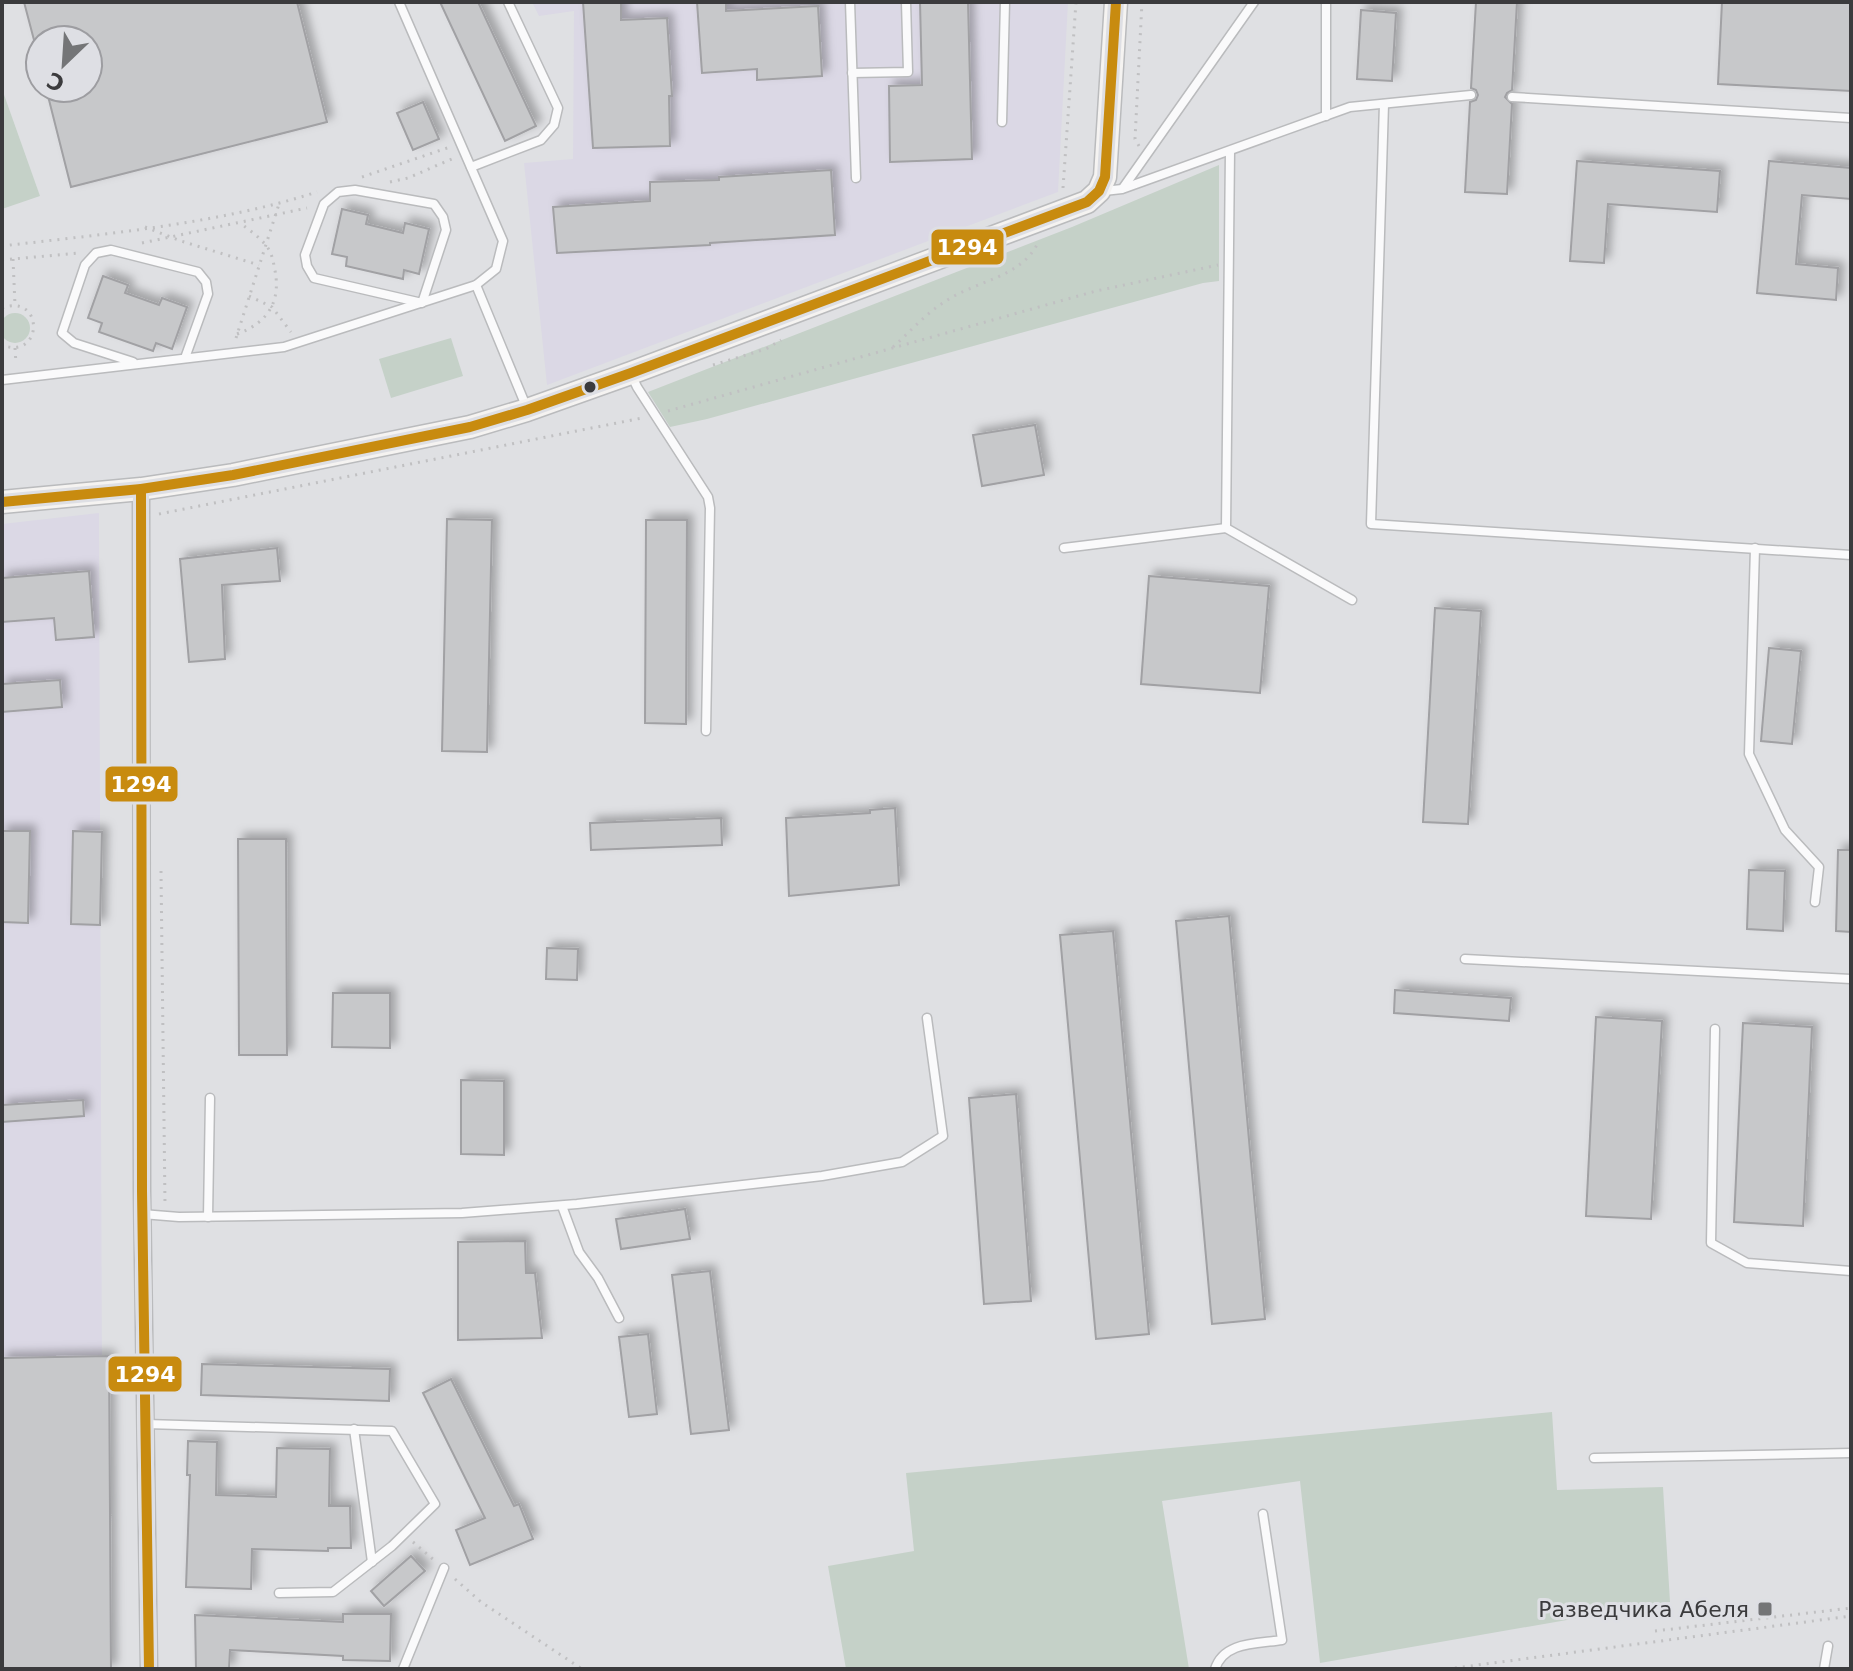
<svg xmlns="http://www.w3.org/2000/svg" width="1853" height="1671" viewBox="0 0 1853 1671" font-family="'DejaVu Sans',sans-serif">
  <style>
    .industrial { fill: #dbd8e5 }
    .green { fill: #c5d1c8 }
    .building { fill: #c7c8ca; stroke: #a1a1a4; stroke-width: 2; filter: url(#shadow) }
    .lines { fill: none; stroke-linecap: round; stroke-linejoin: round }
    .lane-casing { stroke: #babbbd; stroke-width: 11 }
    .street-casing { stroke: #babbbd; stroke-width: 19 }
    .secondary-casing { stroke: #babbbd; stroke-width: 25 }
    .path { stroke: #c0c0c2; stroke-width: 3; stroke-dasharray: 2 6; stroke-linecap: butt }
    .lane { stroke: #fafafb; stroke-width: 8 }
    .street { stroke: #fafafb; stroke-width: 16 }
    .secondary { stroke: #f5f3f1; stroke-width: 22 }
    .bus-1-casing { stroke: #dedfe4; stroke-width: 16 }
    .bus-1 { stroke: #c88b0f; stroke-width: 10 }
    .bus-dot { fill: #3b3b3d; stroke: #dedfe4; stroke-width: 3 }
    .poi-dot { fill: #747577; stroke: #dedfe4; stroke-width: 3 }
    .labels { text-anchor: middle; dominant-baseline: central; stroke-width: 6; stroke-linejoin: round; paint-order: stroke }
    .poi-label { font-size: 22px; fill: #3b3b3d; stroke: #dedfe4; text-anchor: end }
    .line-badge { stroke: #dedfe4; stroke-width: 3 }
    .badge-label { font-size: 22px; text-anchor: middle; font-weight: bold; fill: #fff }
  </style>
  <defs>
    <filter id="shadow"><feDropShadow dx="5.5" dy="-5.5" stdDeviation="4" flood-color="#0004"/></filter>
  </defs>
  <rect width="100%" height="100%" fill="#dfe0e3"/>
  <g class="industrial">
    <path d="M532,2H1068L1058,192L547,385L524,163L573,159L574,11L539,16Z"/>
    <path d="M99,513L103,1669H2V524Z"/>
  </g>
  <g class="green">
    <path d="M2,89L40,196L2,209Z"/>
    <path d="M1219,165V281L1203,283L707,419L670,427L648,392L1072,227Z"/>
    <circle cx="15" cy="328" r="15"/>
    <path d="M451,338L463,376L391,398L379,359Z"/>
    <path d="M1552,1412L1557,1490L1663,1487L1670,1602L1320,1663L1300,1481L1162,1501L1189,1669H846L828,1566L914,1551L906,1473Z"/>
  </g>
  <g class="building">
    <path d="M24,2H297L327,122L71,187L46,88H88V40H34Z"/>
    <path d="M440,2H478L536,126L505,141Z"/>
    <path d="M583,2H621V20L667,18L672,96H669L670,146L593,148Z"/>
    <path d="M697,2H726V11L818,6L822,76L757,80V69L702,73Z"/>
    <path d="M920,2H968L972,159L890,162L889,86L922,85Z"/>
    <path d="M1476,2H1517L1512,90L1507,93L1505,97L1512,104L1507,194L1465,192L1470,102L1476,100L1478,95L1476,90L1471,88Z"/>
    <path d="M1722,2H1851V91L1718,84Z"/>
    <path d="M1361,10L1396,13L1392,81L1357,79Z"/>
    <path d="M423,102L439,139L413,150L397,113Z"/>
    <path d="M1577,161L1720,171L1717,212L1608,204L1604,263L1570,261Z"/>
    <path d="M1769,161L1851,168V199L1802,195L1796,264L1838,268L1836,300L1757,293Z"/>
    <path d="M831,170L835,235L710,243V245L557,253L553,207L650,201V182L719,180V177Z"/>
    <path d="M342,209L368,215L366,224L403,233L405,223L429,229L419,274L404,270L403,279L346,266L347,257L332,254Z"/>
    <path d="M103,276L128,285L125,293L159,305L162,298L187,307L172,349L156,343L153,351L99,332L102,323L88,318Z"/>
    <path d="M1035,425L1044,475L982,486L973,435Z"/>
    <path d="M447,519L492,520L487,752L442,751Z"/>
    <path d="M646,520H687L686,724L645,723Z"/>
    <path d="M277,548L280,581L222,585L225,659L189,662L180,559Z"/>
    <path d="M89,571L94,637L56,640L54,618L2,622V578Z"/>
    <path d="M1149,576L1269,586L1260,693L1141,684Z"/>
    <path d="M1435,608L1481,611L1468,824L1423,822Z"/>
    <path d="M1769,648L1801,651L1792,744L1761,741Z"/>
    <path d="M60,680L62,707L2,712V684Z"/>
    <path d="M895,808L899,885L789,896L786,818L870,813V810Z"/>
    <path d="M721,818L722,845L591,850L590,823Z"/>
    <path d="M2,831H30L28,923L2,922Z"/>
    <path d="M73,831L102,832L100,925L71,924Z"/>
    <path d="M238,839H286L287,1055H239Z"/>
    <path d="M1838,850H1851V932L1836,931Z"/>
    <path d="M1749,870L1785,871L1783,931L1747,929Z"/>
    <path d="M1229,916L1265,1319L1212,1324L1176,921Z"/>
    <path d="M1113,931L1149,1334L1096,1339L1060,935Z"/>
    <path d="M547,948L578,949L577,980L546,979Z"/>
    <path d="M1395,990L1511,998L1509,1021L1394,1013Z"/>
    <path d="M333,993H390V1048L332,1047Z"/>
    <path d="M1596,1017L1662,1021L1651,1219L1586,1216Z"/>
    <path d="M1743,1023L1812,1027L1803,1226L1734,1222Z"/>
    <path d="M461,1080L504,1081V1155L461,1154Z"/>
    <path d="M1016,1094L1031,1301L984,1304L969,1098Z"/>
    <path d="M83,1100L84,1116L2,1122V1105Z"/>
    <path d="M685,1209L690,1239L621,1249L616,1219Z"/>
    <path d="M525,1241L526,1273H535L542,1338L458,1340V1242Z"/>
    <path d="M710,1271L729,1430L691,1434L672,1275Z"/>
    <path d="M648,1334L657,1414L629,1417L619,1337Z"/>
    <path d="M109,1356L111,1669H2V1358Z"/>
    <path d="M202,1364L390,1369L389,1401L201,1395Z"/>
    <path d="M451,1379L514,1506L519,1504L533,1539L470,1565L456,1530L485,1518L423,1393Z"/>
    <path d="M188,1441L217,1442L216,1495L276,1497L277,1448L330,1449L329,1506H350L351,1548H328V1551L252,1549L251,1589L186,1587L190,1475H187Z"/>
    <path d="M411,1556L425,1571L384,1606L371,1591Z"/>
    <path d="M343,1614H391L390,1661L343,1660V1656L230,1650L229,1669H196L195,1615L343,1622Z"/>
  </g>
  <g class="lines">
    <defs>
      <g id="lane">
        <path d="M850,2L856,178"/>
        <path d="M852,73L908,72L906,2"/>
        <path d="M1512,97L1851,118"/>
        <path d="M1384,104L1371,524L1851,555"/>
        <path d="M1326,116V2"/>
        <path d="M1002,122L1005,2"/>
        <path d="M1230,151L1226,528L1352,600"/>
        <path d="M471,167L541,140L554,125L558,108L508,2"/>
        <path d="M1123,188L1254,2"/>
        <path d="M355,190L434,204L443,217L446,230L422,303L314,278L307,266L305,255L324,204L338,192Z"/>
        <path d="M1104,191L1122,189L1350,107L1471,95"/>
        <path d="M476,285L526,406"/>
        <path d="M133,362L74,343L62,333L85,265L96,253L111,250L198,272L206,282L208,294L185,358"/>
        <path d="M631,374L637,387L708,497L710,508L706,731"/>
        <path d="M2,380L284,347L476,285L496,269L503,241L399,2"/>
        <path d="M1064,548L1226,528"/>
        <path d="M1755,548L1749,754L1785,830L1819,867L1815,902"/>
        <path d="M1465,959L1851,979"/>
        <path d="M1715,1029L1711,1243L1747,1263L1851,1271"/>
        <path d="M562,1206L579,1252L598,1278L619,1318"/>
        <path d="M142,1214L179,1217L462,1213L577,1204L822,1176L902,1162L943,1136L927,1018"/>
        <path d="M208,1217L210,1098"/>
        <path d="M146,1424L392,1431L435,1504L392,1546L333,1592L279,1593"/>
        <path d="M354,1429L372,1562"/>
        <path d="M1594,1458L1851,1453"/>
        <path d="M403,1669L444,1568"/>
        <path d="M1215,1669C1224,1641 1258,1644 1282,1640L1263,1514"/>
        <path d="M1824,1669L1828,1646"/>
      </g>
      <path id="street" d="M141,489L142,1191L149,1669"/>
      <path id="secondary" d="M2,502L141,489L233,475L470,427L527,410L631,373L1087,202L1099,191L1105,177L1116,2"/>
    </defs>
    <use href="#lane" class="lane-casing"/>
    <use href="#street" class="street-casing"/>
    <use href="#secondary" class="secondary-casing"/>
    <g class="path">
      <path d="M1139,146L1135,139L1142,2"/>
      <path d="M362,177L450,147"/>
      <path d="M390,182L408,178L454,158"/>
      <path d="M1063,188L1076,2"/>
      <path d="M145,227L181,241L259,265"/>
      <path d="M142,243L307,208"/>
      <path d="M2,246C105,234 218,224 317,192"/>
      <path d="M13,259L15,305"/>
      <path d="M2,260L79,253"/>
      <path d="M249,296L272,307L291,332"/>
      <path d="M2,308C44,292 44,361 2,345"/>
      <path d="M237,334C270,322 282,299 274,266C273,258 270,249 264,243C258,236 248,229 240,223"/>
      <path d="M236,338L279,204"/>
      <path d="M893,347C910,332 926,313 946,301C977,280 1022,278 1039,241"/>
      <path d="M15,348L16,364"/>
      <path d="M713,365L766,349L781,340"/>
      <path d="M668,411L1096,291L1218,265"/>
      <path d="M159,514L642,418"/>
      <path d="M161,871L165,1204"/>
      <path d="M413,1542L435,1561"/>
      <path d="M455,1579L481,1602L582,1669"/>
      <path d="M1655,1631L1851,1608"/>
      <path d="M1447,1669L1851,1616"/>
      <path d="M1847,1669L1851,1668"/>
    </g>
    <use href="#lane" class="lane"/>
    <use href="#street" class="street"/>
    <use href="#secondary" class="secondary"/>
    <defs>
      <g id="bus-1">
        <path d="M141,489L142,1191L149,1669"/>
        <path d="M2,502L141,489L233,475L470,427L527,410L631,373L1087,202L1099,191L1105,177L1116,2"/>
      </g>
    </defs>
    <use href="#bus-1" class="bus-1-casing"/>
    <use href="#bus-1" class="bus-1"/>
  </g>
  <circle class="bus-dot" cx="590" cy="387" r="7"/>
  <rect class="poi-dot" x="1757" y="1601" width="16" height="16" rx="4"/>
  <g class="labels">
    <g class="poi-label">
      <text x="1749" y="1609">Разведчика Абеля</text>
    </g>
  </g>
  <g class="line-badge">
    <rect x="930" y="228" width="75" height="38" rx="8" fill="#c88b0f"/>
    <rect x="104" y="765" width="75" height="38" rx="8" fill="#c88b0f"/>
    <rect x="107" y="1355" width="76" height="38" rx="8" fill="#c88b0f"/>
  </g>
  <g class="badge-label">
    <text x="967" y="255">1294</text>
    <text x="141" y="792">1294</text>
    <text x="145" y="1382">1294</text>
  </g>
  <rect width="1853" height="1671" fill="none" stroke="#3b3b3d" stroke-width="8"/>
  <g transform="translate(64 64) rotate(205)"><circle r="38" fill="#dedfe4" stroke="#9d9da1" stroke-width="2"/>
  <path d="M0-6L14 30L0 20L-14 30Z" fill="#747577"/>
  <text y="-12" font-size="22" font-weight="bold" text-anchor="middle" fill="#3b3b3d">С</text>
  </g>
</svg>
